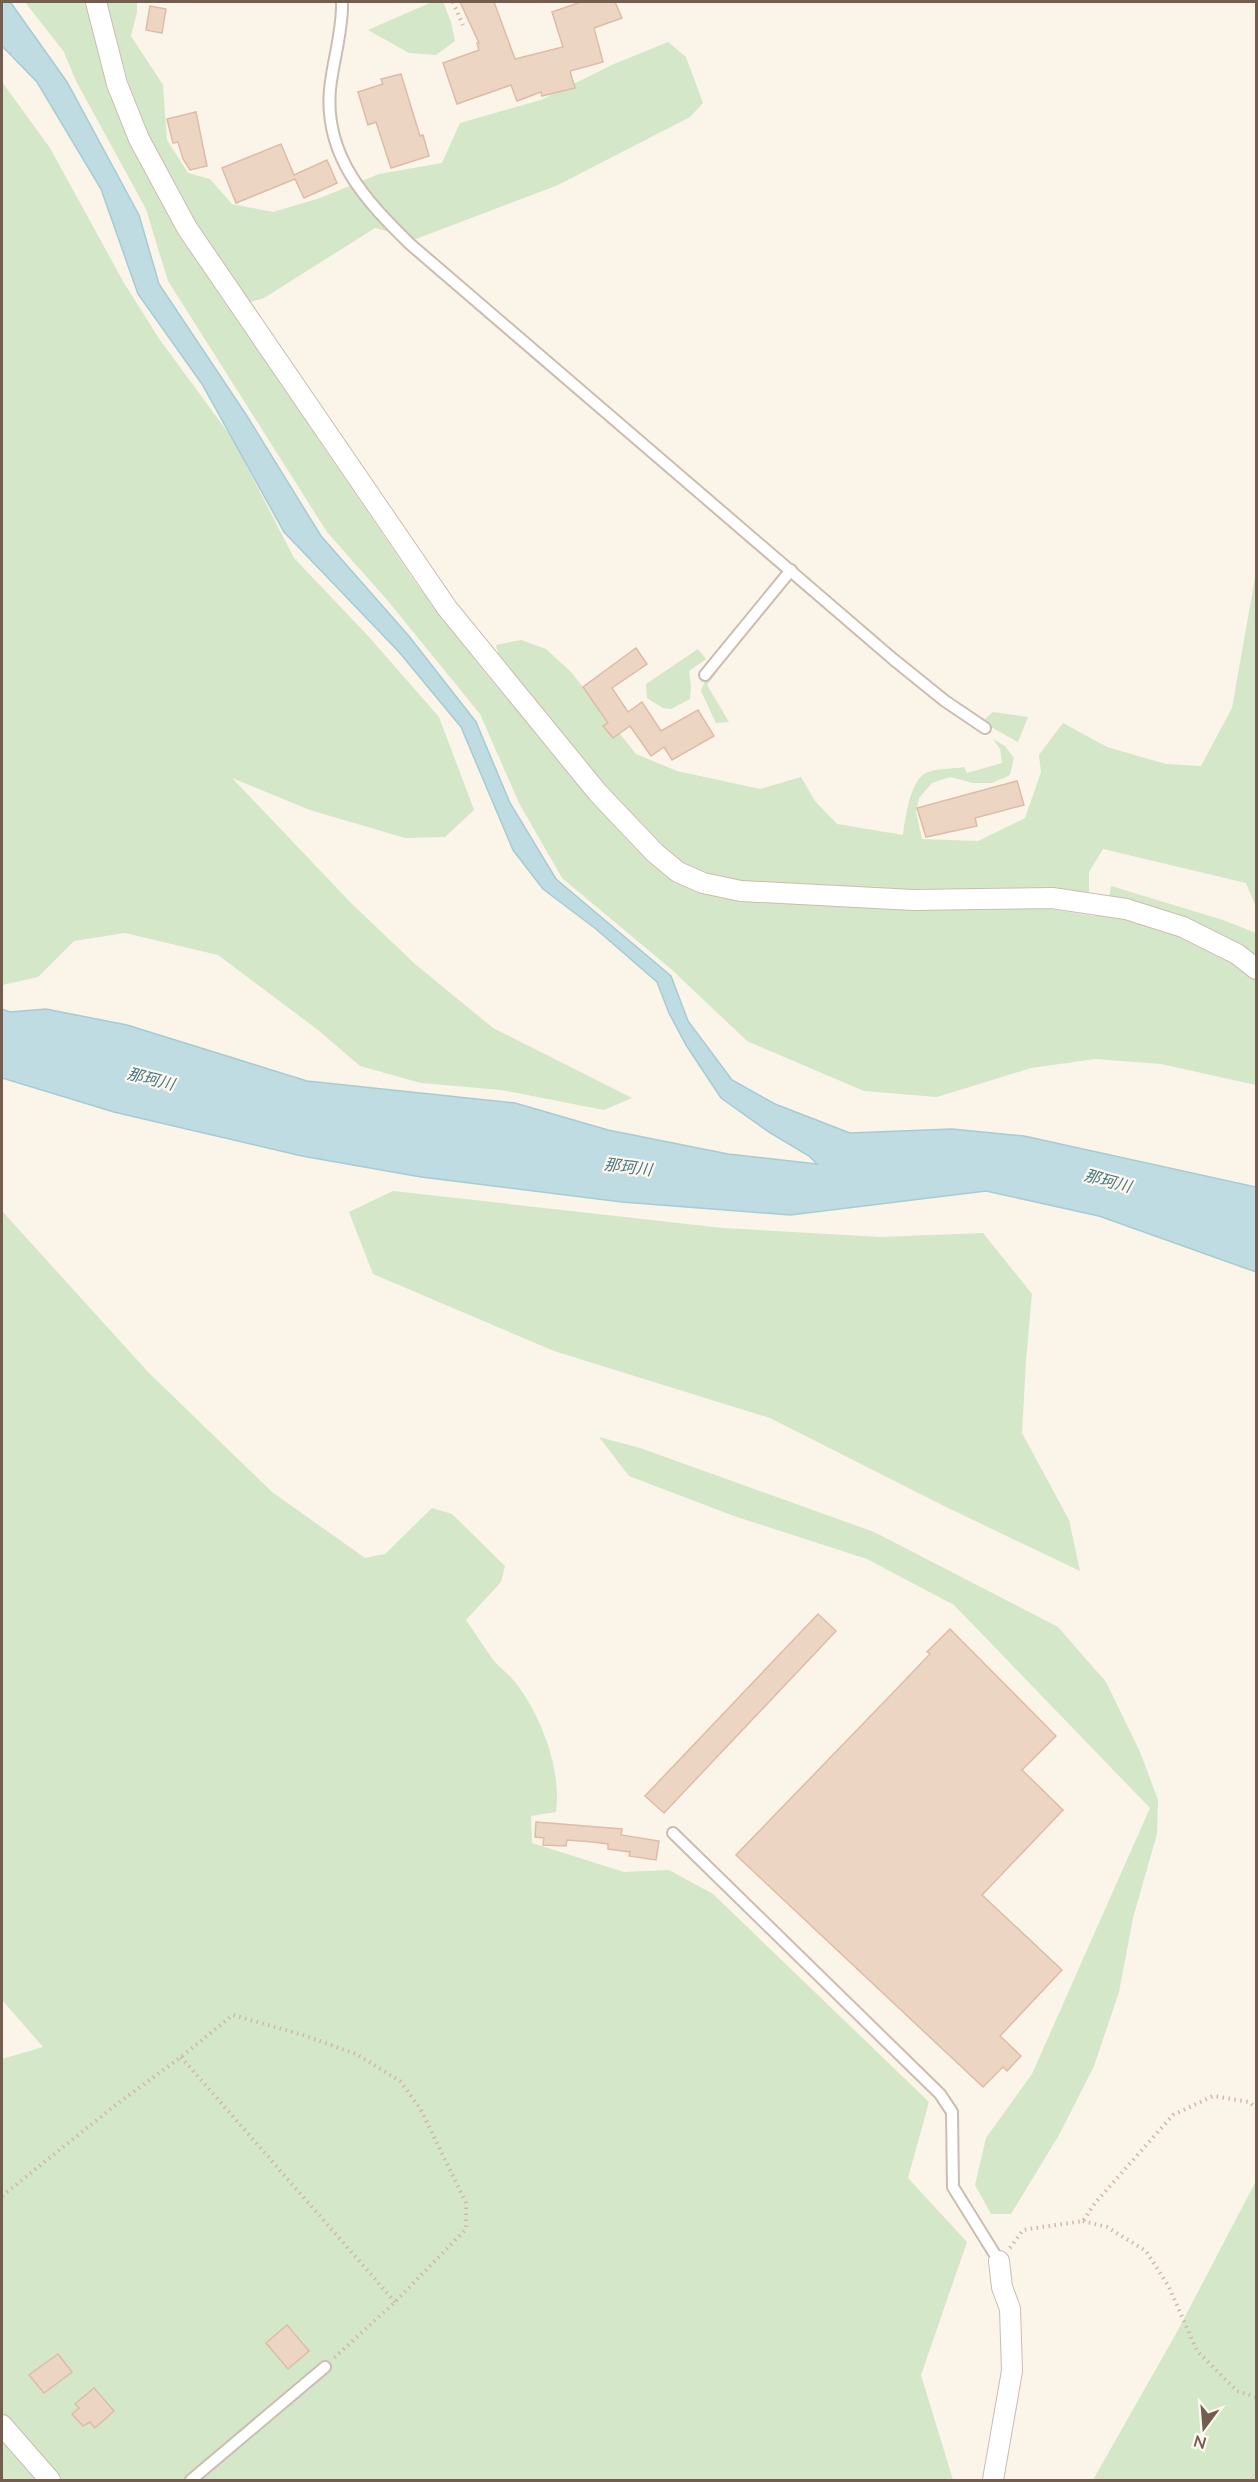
<svg xmlns="http://www.w3.org/2000/svg" width="1258" height="2482" viewBox="0 0 1258 2482" font-family="Lato,'Noto Sans JP',sans-serif">
  <style>
    .green { fill: #d4e7c9 }
    .water { fill: #bfdce2; stroke: #a7cbd3; stroke-width: 1.5 }
    .building { fill: #edd5c4; stroke: #debca6; stroke-width: 1.5 }
    .lines { fill: none; stroke-linecap: round; stroke-linejoin: round }
    .lane-casing { stroke: #cbbdb0; stroke-width: 14 }
    .street-casing { stroke: #cbbdb0; stroke-width: 22 }
    .path { stroke: #d2b8a7; stroke-width: 4; stroke-dasharray: 1.5 4.5; stroke-linecap: butt }
    .lane { stroke: #fff; stroke-width: 10 }
    .street { stroke: #fff; stroke-width: 20 }
    .labels { text-anchor: middle; dominant-baseline: central; stroke-width: 4.5; stroke-linejoin: round; paint-order: stroke }
    .water-label { font-size: 16px; font-style: italic; fill: #4b7983; stroke: #fdf8ef }
  </style>
  <rect width="100%" height="100%" fill="#faf4e9"/>
  <g class="green">
    <path d="M25,2H86L131,141L178,233L418,586L483,670L606,816L670,877L912,907L1049,909L1094,916L1108,904L1111,886L1223,920L1256,933V1085L1161,1064L1095,1059L1031,1068L937,1097L864,1091L747,1041L671,969L562,878L519,803L480,714L388,601L327,532L168,281L146,209L76,81L64,52Z"/>
    <path d="M106,2H137V12L131,36L163,85L167,140L188,173L210,179L232,204L273,212L320,198L379,174L442,163L460,123L541,100L614,64L668,42L686,57L703,103L690,117L558,185L416,239L375,228L264,298L247,303L219,263L142,133Z"/>
    <path d="M432,2H443L451,22L455,41L436,55L409,53L368,30Z"/>
    <path d="M2,82L50,148L124,283L160,340L232,438L294,558L369,637L439,717L474,810L445,837L405,838L310,810L232,778L351,903L415,964L493,1028L632,1098L604,1110L501,1090L421,1083L360,1066L318,1030L218,955L125,933L74,941L38,977L2,985Z"/>
    <path d="M1256,572V907L1246,883L1103,849L1089,872V900L911,894L744,883L706,878L677,865L622,813L500,660L496,645L521,640L546,649L571,672L636,754L677,771L760,789L801,777L815,801L837,824L903,835C905,819 910,781 926,773C935,768 954,769 964,767L967,773L1002,763L1000,749L993,739L1005,746L1014,758L1010,775L992,783H973L950,777L932,783L919,798L916,812L922,839L978,841L1025,818L1041,772L1039,755L1063,723L1107,747L1166,764L1201,766L1232,708Z"/>
    <path d="M698,649L706,659L689,671L691,686L690,699L671,709L663,708L647,698L646,684Z"/>
    <path d="M714,671L717,672L707,685L729,722L716,723L701,691L705,680Z"/>
    <path d="M993,712L1028,717L1018,742L982,722Z"/>
    <path d="M393,1191L723,1228L880,1237L983,1233L1032,1294L1026,1360L1022,1433L1069,1520L1080,1571L946,1507L770,1418L554,1351L373,1274L349,1212Z"/>
    <path d="M2,1211L148,1372L272,1492L365,1558L385,1554L432,1508L452,1514L505,1566L501,1582L466,1620C476,1634 485,1649 495,1662C501,1669 510,1675 515,1682C541,1715 562,1770 556,1812L531,1816L532,1843L624,1872L669,1870L713,1894L929,2102L908,2178L967,2242L921,2375L953,2480H2V2059L43,2047L2,2000Z"/>
    <path d="M599,1437L640,1448L874,1532L1058,1627L1106,1682L1140,1752L1158,1800L1157,1834L1133,1918L1119,1992L1094,2066L1059,2135L1011,2214H991L975,2185L986,2138L1032,2074L1150,1808L954,1605L867,1559L734,1516L629,1476Z"/>
    <path d="M1256,2181V2480H1093L1177,2332Z"/>
  </g>
  <path class="water" d="M2,2L11,3L67,82L139,215L159,284L247,416L321,536L408,635L476,722L510,803L556,879L671,976L688,1021L732,1080L775,1104L850,1133L952,1129L1024,1136L1256,1187V1272L1099,1216L986,1191L790,1215L622,1202L421,1177L302,1156L114,1112L2,1078V1009L10,1012L46,1009L127,1025L307,1081L515,1103L608,1130L728,1154L817,1164L809,1156L769,1132L721,1098L686,1045L669,1013L657,982L596,929L543,889L513,850L461,727L399,652L284,532L202,384L138,294L101,189L37,82L2,46Z"/>
  <g class="building">
    <path d="M460,2H494L515,59L563,47L552,12L581,2H615L622,18L594,28L603,62L570,71L575,88L542,96L541,92L517,101L511,85L457,104L443,63L479,50L477,43H479Z"/>
    <path d="M150,6L166,9L162,33L146,30Z"/>
    <path d="M401,74L420,136L423,135L429,156L391,168L376,122L368,125L358,92L383,84L381,79Z"/>
    <path d="M196,112L207,166L190,170L183,159L178,142L173,143L167,119Z"/>
    <path d="M281,144L294,175L327,160L337,183L304,198L295,179L236,203L222,168Z"/>
    <path d="M636,648L647,664L612,688L628,712L642,702L661,731L698,710L714,736L672,760L664,747L651,756L630,726L613,738L603,726L608,723L583,687Z"/>
    <path d="M1017,781L1024,805L975,818L977,826L926,837L917,808Z"/>
    <path d="M818,1614L836,1631L664,1813L645,1796Z"/>
    <path d="M950,1629L1056,1736L1022,1770L1063,1810L982,1895L1062,1970L1000,2036L1021,2056L1007,2071L1003,2067L983,2087L736,1855L886,1700L930,1654L927,1652Z"/>
    <path d="M536,1822L622,1829L621,1835L659,1841L656,1860L629,1856L630,1852L608,1849V1844L593,1842L567,1840L566,1846L543,1845L544,1838L535,1837Z"/>
    <path d="M287,2325L309,2351L288,2369L266,2343Z"/>
    <path d="M58,2354L72,2372L44,2393L29,2375Z"/>
    <path d="M94,2388L114,2411L95,2428L90,2422L83,2426L72,2414L79,2408L75,2404Z"/>
  </g>
  <g class="lines">
    <defs>
      <g id="lane">
        <path d="M342,2C343,30 333,60 330,89C324,156 365,200 410,244L893,659L945,701L985,728"/>
        <path d="M705,675L791,570"/>
        <path d="M673,1833L940,2094L952,2112L953,2187L999,2261"/>
        <path d="M191,2480L325,2367"/>
      </g>
      <g id="street">
        <path d="M96,2L117,84L139,139L187,228L447,608L598,793L655,853L678,872L703,883L741,891L913,900L1052,898L1126,909L1183,927L1237,954L1256,969"/>
        <path d="M2,2425L50,2480"/>
        <path d="M993,2480L1012,2371L1010,2309L1002,2287L999,2261"/>
      </g>
    </defs>
    <use href="#lane" class="lane-casing"/>
    <use href="#street" class="street-casing"/>
    <g class="path">
      <path d="M453,2L463,25"/>
      <path d="M181,2057L395,2302"/>
      <path d="M2,2196L117,2104L181,2057L233,2015L303,2035L356,2054L400,2081L420,2108L466,2203V2229L395,2302L334,2358"/>
      <path d="M1083,2221L1107,2227L1146,2251L1169,2287L1197,2351L1237,2391L1256,2397"/>
      <path d="M1010,2248L1023,2230L1083,2221L1095,2203L1173,2115L1213,2096L1249,2102L1256,2108"/>
    </g>
    <use href="#lane" class="lane"/>
    <use href="#street" class="street"/>
  </g>
  <g class="labels">
    <g class="water-label">
      <text transform="translate(151 1078) rotate(14)">那珂川</text>
      <text transform="translate(628 1166) rotate(7)">那珂川</text>
      <text transform="translate(1108 1180) rotate(15)">那珂川</text>
    </g>
  </g>
  <rect width="1258" height="2482" fill="none" stroke="#725d4f" stroke-width="6"/>
  <g transform="translate(1204 2428) rotate(196)" stroke="#fdf8ef" stroke-width="4.5" paint-order="stroke">
  <path d="M0-4.5L10 22L0 15L-10 22Z" fill="#725d4f"/>
  <text y="-9" font-size="16" font-weight="bold" text-anchor="middle" fill="#725d4f">N</text>
  </g>
</svg>
